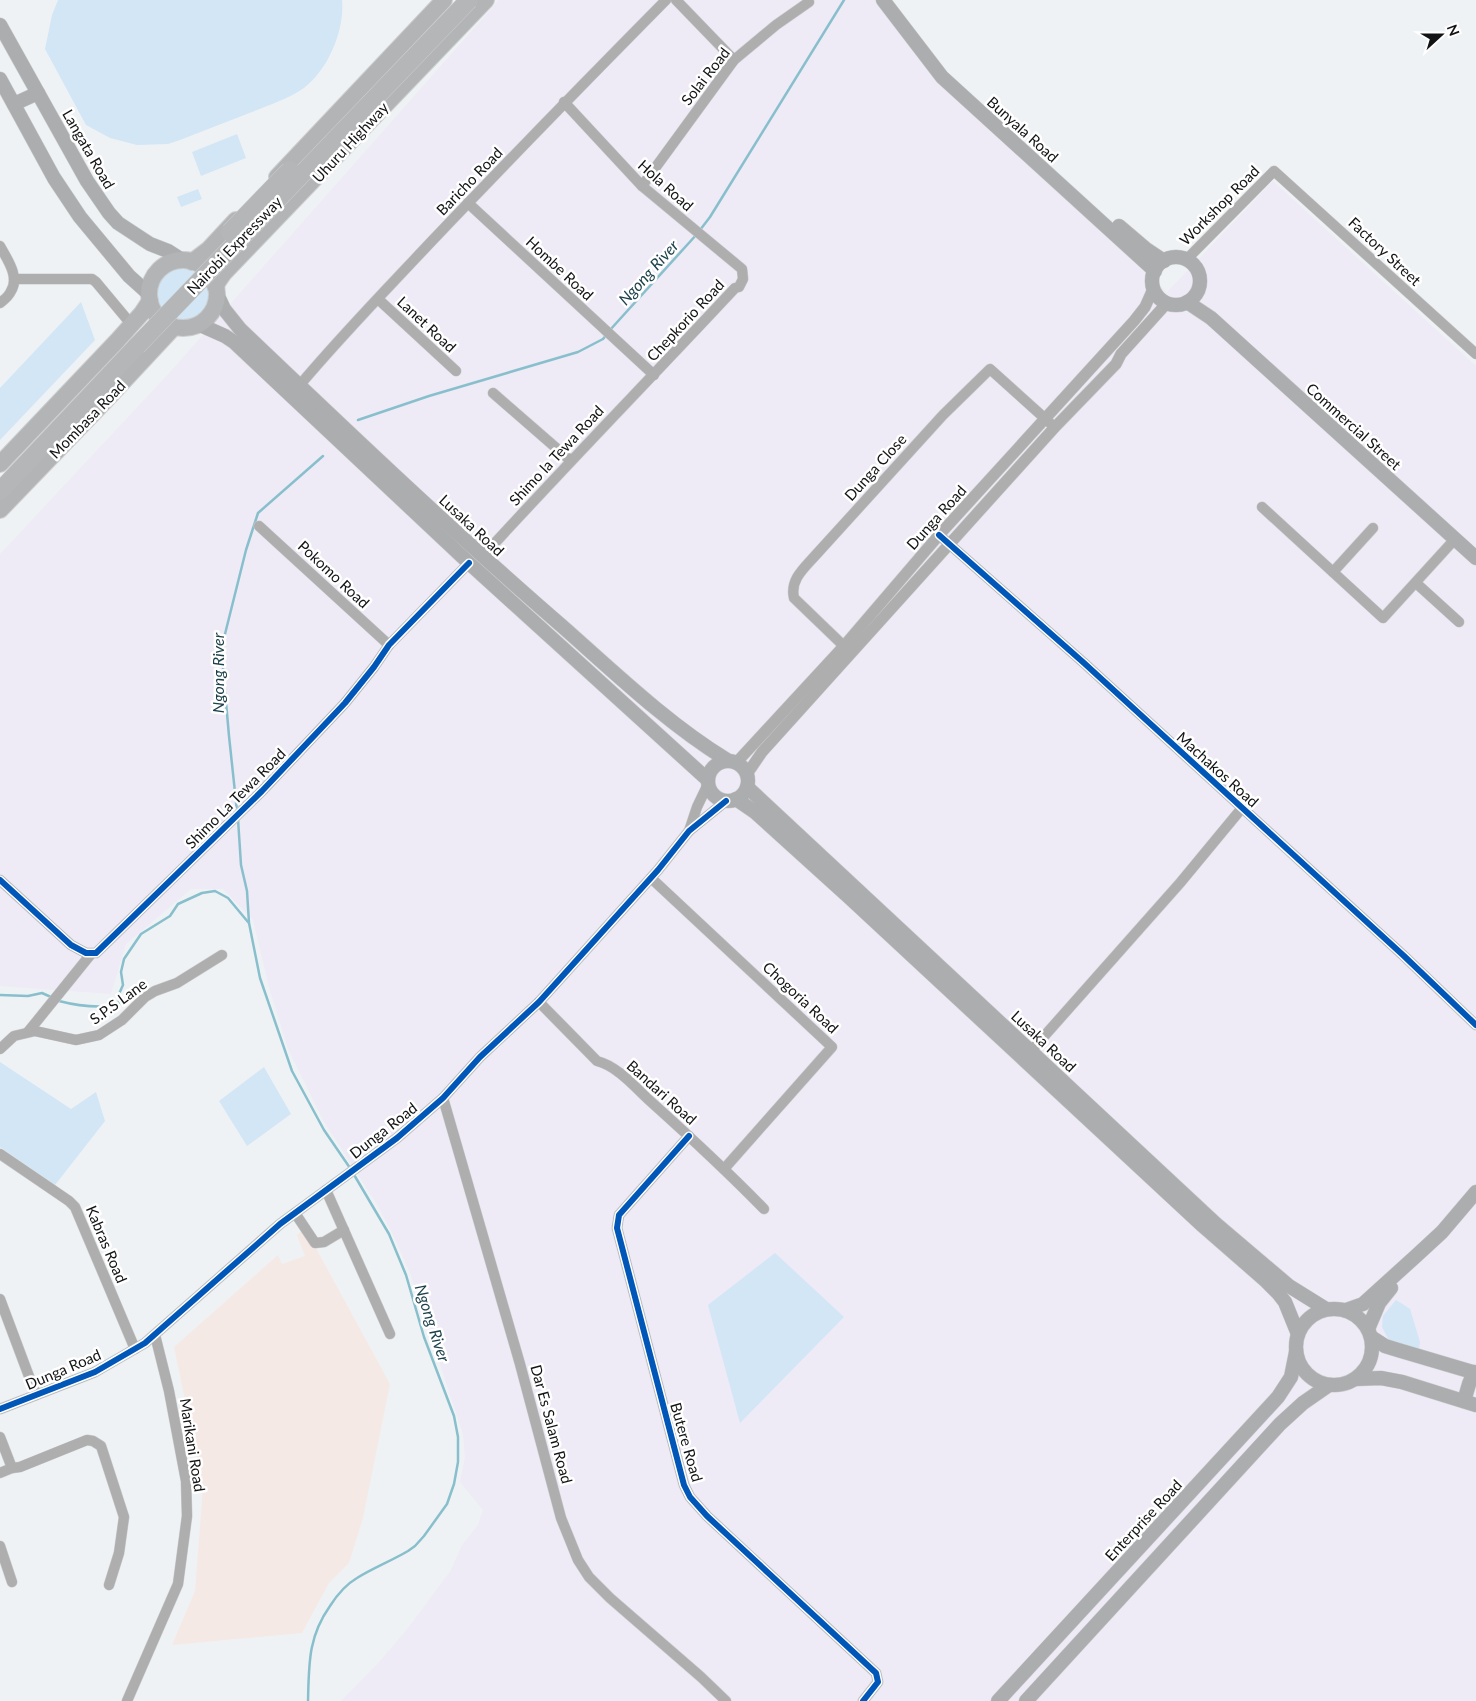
<svg xmlns="http://www.w3.org/2000/svg" width="1476" height="1701" viewBox="0 0 1476 1701" font-family="Lato,sans-serif">
  <style>
    .industrial { fill: #eeeaf6 }
    .medical { fill: #f5e9e5 }
    .green { fill: #d2e6f6 }
    .lines { fill: none; stroke-linecap: round; stroke-linejoin: round }
    .stream { stroke: #88bfcc; stroke-width: 2.5 }
    .minor-casing { stroke: #cccecf; stroke-width: 11 }
    .tertiary-casing { stroke: #cccecf; stroke-width: 12 }
    .secondary-casing { stroke: #cccecf; stroke-width: 15 }
    .trunk-casing { stroke: #cccecf; stroke-width: 18 }
    .motorway-casing { stroke: #cccecf; stroke-width: 19 }
    .minor { stroke: #aeaeae; stroke-width: 10 }
    .tertiary { stroke: #aeaeae; stroke-width: 11 }
    .secondary { stroke: #acadae; stroke-width: 14 }
    .trunk { stroke: #b2b4b6; stroke-width: 16 }
    .motorway { stroke: #b5b6b8; stroke-width: 18 }
    .motorway-bridge-casing { stroke: #cccecf; stroke-width: 19; stroke-linecap: butt }
    .motorway-bridge { stroke: #b5b6b8; stroke-width: 18 }
    .cycleway-casing { stroke: #fff; stroke-width: 9 }
    .cycleway { stroke: #0057b8; stroke-width: 6 }
    .labels { text-anchor: middle; dominant-baseline: central; stroke-width: 5; stroke-linejoin: round; paint-order: stroke }
    .street-label { font-size: 15px; fill: #121314; stroke: #fff }
    .water-label { font-size: 16px; font-style: italic; fill: #1d414a; stroke: #fff }
  </style>
  <rect width="100%" height="100%" fill="#eff2f4"/>
  <path class="industrial" d="M499,0H878L939,84L1167,292L1273,181L1476,366V1701H341L380,1661L408,1628L451,1570L462,1545L478,1525L483,1510L460,1482L465,1457L463,1434L410,1273L395,1239L378,1206L323,1120L288,1049L269,987L253,920L223,889H191L126,944L111,994L0,986V554L171,371Z"/>
  <path class="medical" d="M305,1228L390,1384L363,1518L349,1563L329,1583L302,1633L172,1645L195,1591L203,1487L174,1347L278,1255L282,1264L305,1256L297,1235Z"/>
  <g class="green">
    <path d="M58,0H342C345,30 328,70 304,88C288,99 269,105 252,112C228,121 204,131 180,140L168,144L137,145L110,138L86,125L45,49L52,15Z"/>
    <path d="M237,134L246,158L201,176L192,152Z"/>
    <path d="M198,189L202,199L181,207L177,197Z"/>
    <circle cx="183" cy="294" r="27"/>
    <path d="M81,302L95,340L0,440V388Z"/>
    <path d="M0,1062L71,1109L96,1092L105,1121L55,1185L0,1147Z"/>
    <path d="M264,1067L291,1114L247,1146L219,1101Z"/>
    <path d="M775,1253L844,1317L740,1423L708,1305Z"/>
    <path d="M1396,1300L1410,1309L1420,1342L1419,1349L1396,1344L1388,1339L1382,1327L1383,1316Z"/>
  </g>
  <g class="lines">
    <g class="stream">
      <path d="M700,230L710,217L844,0"/>
      <path d="M610,330L697,234"/>
      <path d="M358,420L429,396L578,352L603,339L607,334"/>
      <path d="M237,811L229,736L223,668L224,638L246,550L258,513L323,456"/>
      <path d="M238,819L241,865L247,891L249,923L260,978L292,1071L324,1130L350,1168"/>
      <path d="M0,995L28,996L42,993L51,997"/>
      <path d="M59,1001C78,1006 99,1008 119,1005V994L123,985L121,972L124,959L141,934L170,916L178,904L202,893L215,891L228,898L248,922"/>
      <path d="M308,1701C309,1664 308,1637 330,1606C337,1595 345,1585 357,1578C373,1568 391,1561 408,1551L415,1546L424,1536L447,1504L454,1484L458,1462V1437L454,1416L424,1337L406,1275L389,1234L353,1173"/>
    </g>
    <defs>
      <g id="minor">
        <path d="M676,0L734,60"/>
        <path d="M642,186L734,60L776,25L809,2"/>
        <path d="M468,203L654,375"/>
        <path d="M0,246C7,259 20,277 11,291C9,296 4,300 0,303"/>
        <path d="M1186,260L1274,171L1476,354"/>
        <path d="M14,279H92L96,282L131,324"/>
        <path d="M378,299L456,371"/>
        <path d="M299,386C340,337 385,291 429,244C507,162 586,81 666,0"/>
        <path d="M493,393L570,460"/>
        <path d="M1262,507L1383,618L1455,539"/>
        <path d="M259,526L389,645"/>
        <path d="M939,535L1084,663L1404,956L1476,1025"/>
        <path d="M482,557C565,466 651,378 735,288L739,287L743,279L742,269L642,186L564,102"/>
        <path d="M1333,572L1373,528"/>
        <path d="M1416,583L1459,622"/>
        <path d="M849,651L794,598C790,581 802,570 813,558L943,415L990,369L1050,423"/>
        <path d="M689,831L697,807L708,784"/>
        <path d="M651,878L832,1047L724,1169"/>
        <path d="M0,880L71,945L86,953H96L262,791L345,703L374,667L389,645L469,563"/>
        <path d="M539,1002L597,1061C617,1066 634,1086 649,1100C688,1135 727,1171 764,1209"/>
        <path d="M28,1032L91,954"/>
        <path d="M0,1049L14,1036L35,1031L76,1040L99,1035L122,1020L145,997L155,991L177,983L222,955"/>
        <path d="M1031,1051L1180,883L1242,808"/>
        <path d="M443,1098L520,1364L561,1518L578,1560L589,1577L610,1598L701,1677L726,1701"/>
        <path d="M689,1136L619,1215L617,1228L684,1485L690,1497L707,1516L876,1673L878,1682L863,1701"/>
        <path d="M0,1154L69,1201L75,1207L135,1349"/>
        <path d="M326,1190L390,1334"/>
        <path d="M295,1213L315,1243L324,1242L344,1230"/>
        <path d="M0,1299L36,1395"/>
        <path d="M0,1409L95,1372L145,1343L280,1224L397,1138L443,1098L480,1057L539,1002L658,870L689,831L726,801"/>
        <path d="M0,1437L12,1468L20,1467L87,1440L93,1441L101,1446L124,1517L119,1553L109,1585"/>
        <path d="M0,1473L12,1468"/>
        <path d="M0,1546L12,1582"/>
        <path d="M127,1701L178,1584L187,1516L186,1481L169,1391L155,1335"/>
      </g>
      <g id="tertiary">
        <path d="M736,763L844,646L939,535L1134,321L1145,307L1153,289"/>
        <path d="M747,774L762,752L1055,427L1116,364L1121,354L1167,303"/>
      </g>
      <g id="secondary">
        <path d="M883,0L942,77L1155,271"/>
        <path d="M0,25L87,181L109,213L118,223L150,244L168,251L182,260"/>
        <path d="M0,79L54,178L80,217L129,276L149,294"/>
        <path d="M14,104L38,93"/>
        <path d="M1119,226L1146,249L1164,261"/>
        <circle cx="1176" cy="281" r="24"/>
        <path d="M216,292L224,309L240,329C346,430 452,531 563,627C615,673 668,724 727,760"/>
        <path d="M1187,302L1211,318L1476,558"/>
        <path d="M198,324L225,336L234,342L469,563L708,780"/>
        <circle cx="728" cy="781" r="20"/>
        <path d="M747,787L1216,1224L1289,1286L1326,1309"/>
        <path d="M736,799L755,812L850,898L1202,1225L1265,1280L1278,1293L1285,1302L1298,1334"/>
        <circle cx="1334" cy="1347" r="38"/>
        <path d="M1346,1310L1363,1304L1416,1256L1442,1232L1476,1192"/>
        <path d="M1368,1329L1379,1303L1391,1288"/>
        <path d="M1371,1337L1385,1346L1398,1350L1476,1373"/>
        <path d="M1355,1379L1381,1378L1402,1382L1476,1405"/>
        <path d="M1464,1401L1469,1384L1474,1372"/>
        <path d="M998,1701L1278,1397L1291,1377L1296,1352"/>
        <path d="M1026,1701L1280,1424L1303,1403L1329,1385"/>
      </g>
      <g id="trunk">
        <path d="M277,177L444,0"/>
        <circle cx="183" cy="294" r="34"/>
        <path d="M192,262L209,249L236,220"/>
        <path d="M215,286L224,273L486,0"/>
        <path d="M0,464L117,341L142,313L150,301"/>
        <path d="M0,510L106,400L174,327"/>
      </g>
      <path id="motorway" d="M0,491L137,346"/>
    </defs>
    <use href="#minor" class="minor-casing"/>
    <use href="#tertiary" class="tertiary-casing"/>
    <use href="#secondary" class="secondary-casing"/>
    <use href="#trunk" class="trunk-casing"/>
    <use href="#motorway" class="motorway-casing"/>
    <use href="#minor" class="minor"/>
    <use href="#tertiary" class="tertiary"/>
    <use href="#secondary" class="secondary"/>
    <use href="#trunk" class="trunk"/>
    <use href="#motorway" class="motorway"/>
    <defs>
      <g id="motorway-bridge">
        <path d="M230,232L290,170"/>
        <path d="M137,346L469,0"/>
      </g>
    </defs>
    <use href="#motorway-bridge" class="motorway-bridge-casing"/>
    <use href="#motorway-bridge" class="motorway-bridge"/>
    <defs>
      <g id="cycleway">
        <path d="M939,535L1084,663L1404,956L1476,1025"/>
        <path d="M0,880L71,945L86,953H96L262,791L345,703L374,667L389,645L469,563"/>
        <path d="M689,1136L619,1215L617,1228L684,1485L690,1497L707,1516L876,1673L878,1682L863,1701"/>
        <path d="M0,1409L95,1372L145,1343L280,1224L397,1138L443,1098L480,1057L539,1002L658,870L689,831L726,801"/>
      </g>
    </defs>
    <use href="#cycleway" class="cycleway-casing"/>
    <use href="#cycleway" class="cycleway"/>
  </g>
  <g class="labels">
    <g class="street-label">
      <text transform="translate(705 76) rotate(-52)">Solai Road</text>
      <text transform="translate(1023 129) rotate(42)">Bunyala Road</text>
      <text transform="translate(350 142) rotate(-47)">Uhuru Highway</text>
      <text transform="translate(89 149) rotate(60)">Langata Road</text>
      <text transform="translate(469 181) rotate(-46)">Baricho Road</text>
      <text transform="translate(666 185) rotate(42)">Hola Road</text>
      <text transform="translate(1219 205) rotate(-45)">Workshop Road</text>
      <text transform="translate(234 245) rotate(-46)">Nairobi Expressway</text>
      <text transform="translate(1385 251) rotate(43)">Factory Street</text>
      <text transform="translate(560 268) rotate(43)">Hombe Road</text>
      <text transform="translate(685 320) rotate(-47)">Chepkorio Road</text>
      <text transform="translate(427 324) rotate(43)">Lanet Road</text>
      <text transform="translate(87 419) rotate(-46)">Mombasa Road</text>
      <text transform="translate(1354 426) rotate(42)">Commercial Street</text>
      <text transform="translate(556 455) rotate(-47)">Shimo la Tewa Road</text>
      <text transform="translate(875 467) rotate(-48)">Dunga Close</text>
      <text transform="translate(936 517) rotate(-48)">Dunga Road</text>
      <text transform="translate(472 525) rotate(43)">Lusaka Road</text>
      <text transform="translate(334 574) rotate(43)">Pokomo Road</text>
      <text transform="translate(1218 769) rotate(42)">Machakos Road</text>
      <text transform="translate(235 798) rotate(-45)">Shimo La Tewa Road</text>
      <text transform="translate(801 997) rotate(43)">Chogoria Road</text>
      <text transform="translate(118 1001) rotate(-36)">S.P.S Lane</text>
      <text transform="translate(1044 1041) rotate(43)">Lusaka Road</text>
      <text transform="translate(662 1092) rotate(42)">Bandari Road</text>
      <text transform="translate(383 1130) rotate(-38)">Dunga Road</text>
      <text transform="translate(107 1244) rotate(67)">Kabras Road</text>
      <text transform="translate(63 1369) rotate(-23)">Dunga Road</text>
      <text transform="translate(552 1424) rotate(75)">Dar Es Salam Road</text>
      <text transform="translate(687 1442) rotate(74)">Butere Road</text>
      <text transform="translate(193 1445) rotate(81)">Marikani Road</text>
      <text transform="translate(1143 1520) rotate(-47)">Enterprise Road</text>
    </g>
    <g class="water-label">
      <text transform="translate(648 272) rotate(-48)">Ngong River</text>
      <text transform="translate(217 673) rotate(-90)">Ngong River</text>
      <text transform="translate(433 1323) rotate(72)">Ngong River</text>
    </g>
  </g>
  <g transform="translate(1441 35) rotate(69)" stroke="#ffffff" stroke-width="4" paint-order="stroke">
  <path d="M0-4L9 19L0 12L-9 19Z" fill="#121314"/>
  <text y="-8" font-size="14" font-weight="bold" text-anchor="middle" fill="#121314">N</text>
  </g>
</svg>
